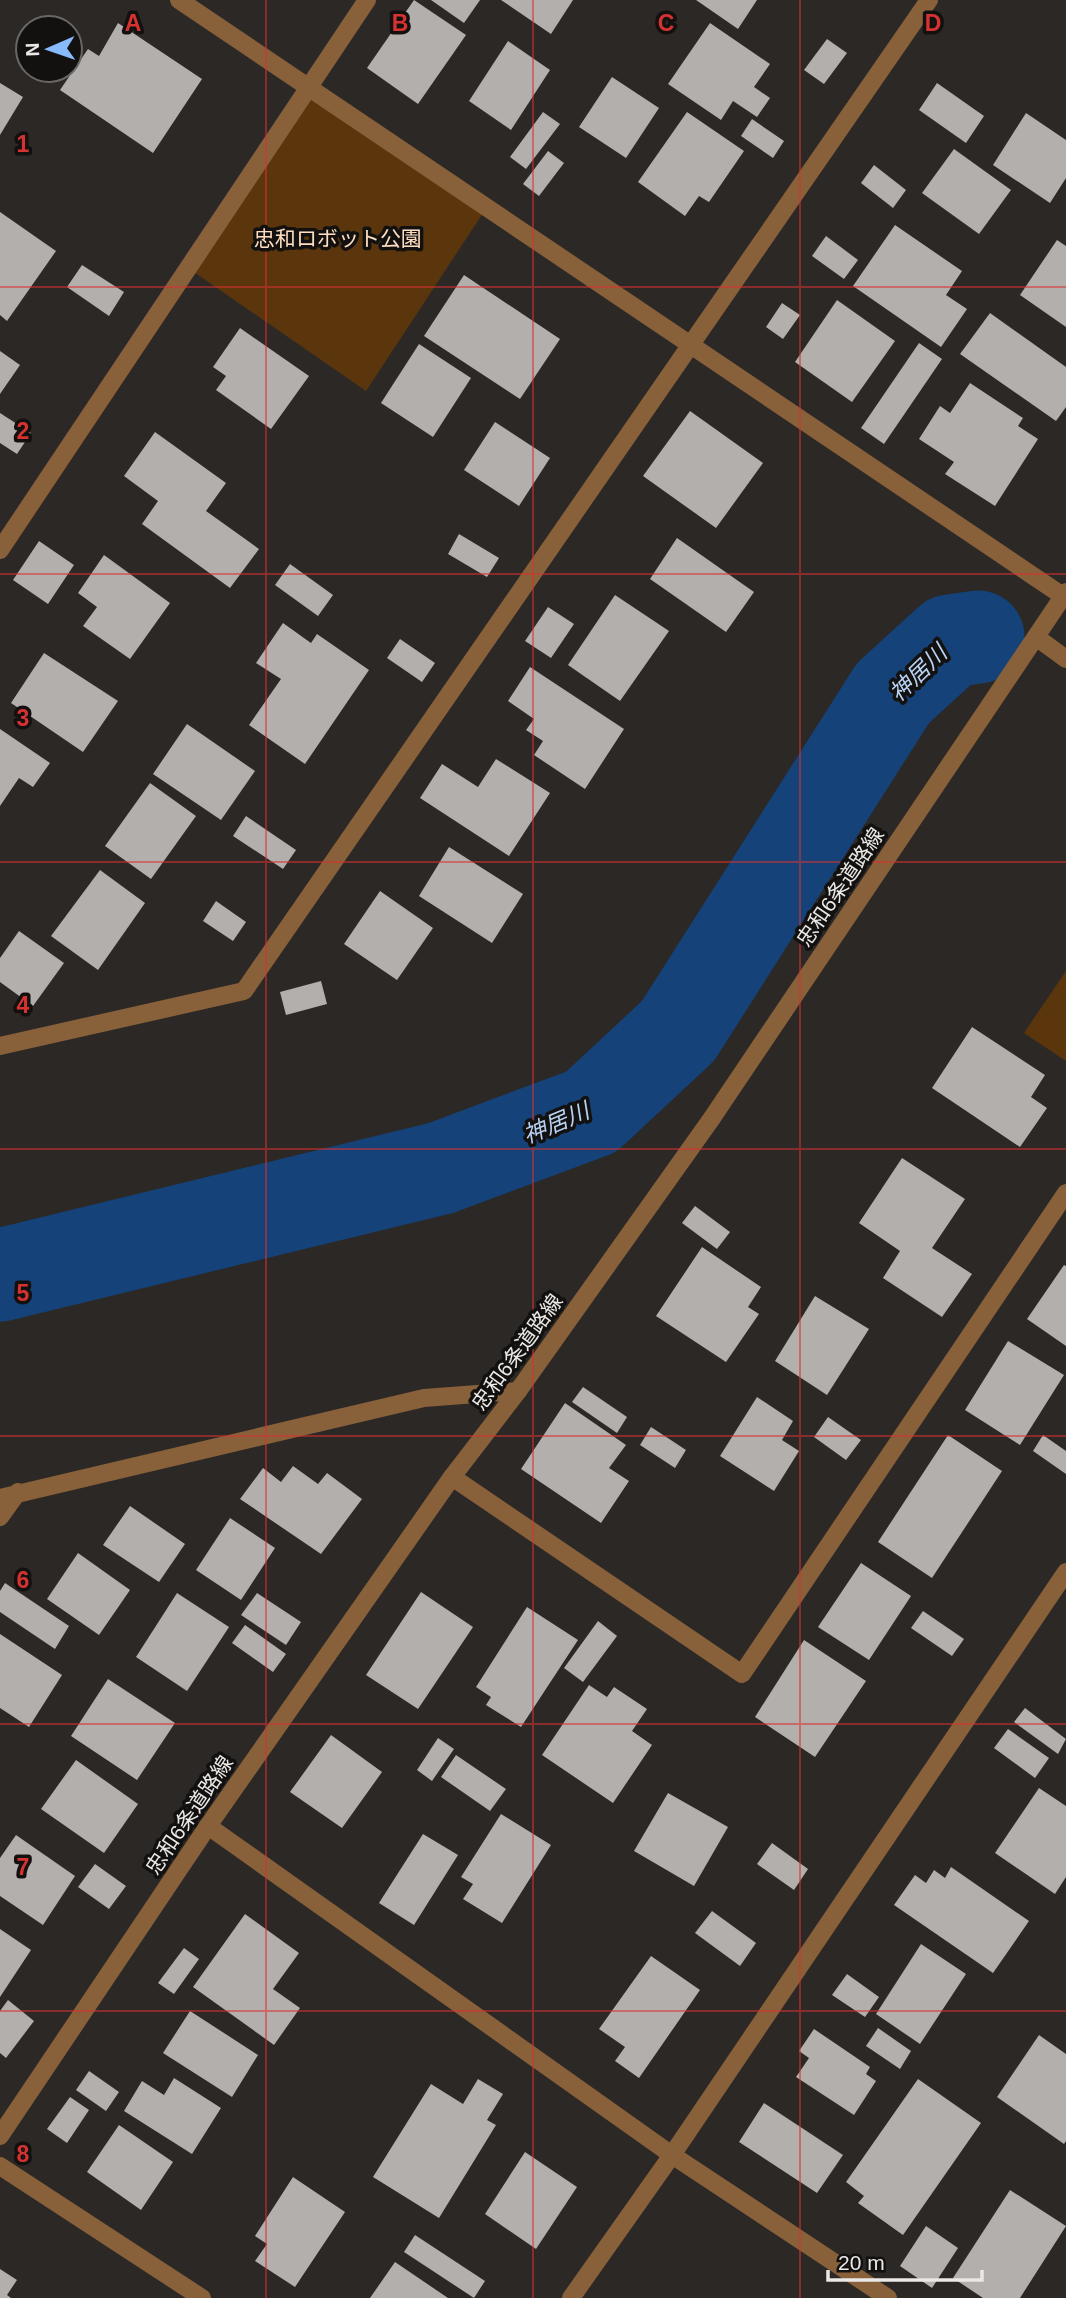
<svg xmlns="http://www.w3.org/2000/svg" width="1066" height="2298" viewBox="0 0 1066 2298" font-family="Helvetica,'Noto Sans JP',sans-serif">
  <style>
    .green { fill: #5b360d }
    .lines { fill: none; stroke-linecap: round; stroke-linejoin: round }
    .river { stroke: #154379; stroke-width: 93 }
    .building { fill: #b3afac }
    .street { stroke: #88603a; stroke-width: 18 }
    .grid { fill: none; stroke: #d73232; stroke-width: 2; stroke-opacity: 0.55 }
    .labels { text-anchor: middle; dominant-baseline: central; stroke-width: 7; stroke-linejoin: round; paint-order: stroke }
    .park-label { font-size: 21px; fill: #feddc0; stroke: #131110 }
    .street-label { font-size: 21px; fill: #eae9e7; stroke: #131110 }
    .water-label { font-size: 23px; font-style: italic; fill: #b8d2f3; stroke: #131110 }
    .grid-label { font-size: 23px; text-anchor: middle; font-weight: bold; fill: #d73232; stroke: #131110; stroke-width: 7; stroke-linejoin: round; paint-order: stroke }
  </style>
  <rect width="100%" height="100%" fill="#2b2826"/>
  <g class="green">
    <path d="M307,88L487,207L366,391L188,268Z"/>
    <path d="M1066,971V1061L1024,1033Z"/>
  </g>
  <g class="lines">
    <path class="river" d="M0,1275L441,1168L591,1112L678,1031L893,693L950,641L978,637"/>
  </g>
  <g class="building">
    <path d="M414,0L466,35L418,104L367,68Z"/>
    <path d="M431,0H480L464,23Z"/>
    <path d="M501,0H573L551,34Z"/>
    <path d="M696,0H757L738,29Z"/>
    <path d="M118,23L202,79L153,153L60,90L88,49L99,56Z"/>
    <path d="M710,23L770,64L754,87L770,98L757,117L733,101L721,120L668,84Z"/>
    <path d="M827,39L847,53L824,84L804,70Z"/>
    <path d="M508,41L550,70L511,130L469,101Z"/>
    <path d="M612,77L659,108L626,158L579,127Z"/>
    <path d="M0,83L23,97L0,135Z"/>
    <path d="M937,83L984,116L966,143L919,110Z"/>
    <path d="M543,112L560,124L526,169L510,157Z"/>
    <path d="M687,112L744,151L709,202L699,196L685,216L638,182Z"/>
    <path d="M1026,113L1066,140V178L1050,203L993,165Z"/>
    <path d="M752,119L784,141L773,158L741,136Z"/>
    <path d="M954,149L1011,190L979,234L922,193Z"/>
    <path d="M548,151L564,163L539,196L523,184Z"/>
    <path d="M874,165L906,190L893,208L861,183Z"/>
    <path d="M0,212L56,251L7,321L0,315Z"/>
    <path d="M895,225L962,271L946,295L967,309L941,347L853,286Z"/>
    <path d="M826,236L858,260L844,279L812,256Z"/>
    <path d="M1057,240L1066,246V327L1020,295Z"/>
    <path d="M82,265L124,292L109,316L67,287Z"/>
    <path d="M464,275L560,339L520,399L424,336Z"/>
    <path d="M837,300L895,341L852,402L795,362Z"/>
    <path d="M782,303L800,315L783,339L766,327Z"/>
    <path d="M990,313L1066,367V407L1056,421L960,354Z"/>
    <path d="M240,328L309,376L271,429L216,390L226,376L213,367Z"/>
    <path d="M919,343L942,359L884,444L861,428Z"/>
    <path d="M419,344L471,378L433,437L381,403Z"/>
    <path d="M0,351L20,365L0,394Z"/>
    <path d="M970,383L1023,418L1018,426L1038,439L995,506L945,474L954,462L919,439L940,406L950,413Z"/>
    <path d="M690,411L763,463L716,528L643,476Z"/>
    <path d="M0,413L31,433L17,454L0,443Z"/>
    <path d="M495,422L550,458L519,506L464,470Z"/>
    <path d="M155,432L226,483L206,511L259,549L230,588L142,524L158,501L124,476Z"/>
    <path d="M459,534L499,558L487,577L448,554Z"/>
    <path d="M677,538L754,592L726,632L650,579Z"/>
    <path d="M39,541L74,565L48,604L13,580Z"/>
    <path d="M104,555L170,603L130,659L83,626L97,607L78,593Z"/>
    <path d="M290,564L333,595L318,616L275,585Z"/>
    <path d="M615,595L669,631L620,701L568,665Z"/>
    <path d="M548,607L574,624L551,658L525,641Z"/>
    <path d="M283,623L311,643L317,634L369,670L305,764L249,725L281,679L256,663Z"/>
    <path d="M400,639L435,663L422,682L387,658Z"/>
    <path d="M44,653L118,701L83,752L11,703Z"/>
    <path d="M530,667L624,729L585,789L534,755L543,741L526,730L534,719L508,701Z"/>
    <path d="M187,724L255,771L221,820L153,774Z"/>
    <path d="M0,729L50,763L33,787L19,778L0,806Z"/>
    <path d="M496,759L550,793L509,856L420,798L442,764L478,787Z"/>
    <path d="M150,783L196,816L151,879L105,846Z"/>
    <path d="M246,816L296,850L283,869L233,836Z"/>
    <path d="M449,847L523,894L492,943L419,896Z"/>
    <path d="M100,870L145,903L98,970L51,936Z"/>
    <path d="M380,891L433,928L397,980L344,944Z"/>
    <path d="M216,901L246,922L233,941L203,921Z"/>
    <path d="M19,931L64,963L33,1006L0,982V958Z"/>
    <path d="M321,981L327,1004L286,1015L280,992Z"/>
    <path d="M972,1027L1045,1075L1031,1097L1047,1108L1020,1147L932,1088Z"/>
    <path d="M902,1158L965,1199L932,1248L972,1274L942,1317L883,1278L900,1251L859,1223Z"/>
    <path d="M695,1206L730,1232L717,1249L682,1223Z"/>
    <path d="M702,1247L761,1287L748,1307L759,1314L726,1362L656,1316Z"/>
    <path d="M1064,1265L1066,1266V1346L1027,1319Z"/>
    <path d="M815,1296L869,1329L827,1395L775,1361Z"/>
    <path d="M1008,1341L1064,1375L1020,1445L965,1410Z"/>
    <path d="M583,1387L627,1417L617,1433L572,1402Z"/>
    <path d="M757,1397L793,1421L782,1440L799,1451L774,1491L720,1456Z"/>
    <path d="M565,1403L626,1445L609,1468L629,1481L601,1523L521,1469Z"/>
    <path d="M828,1417L861,1440L846,1460L814,1437Z"/>
    <path d="M651,1427L686,1450L675,1468L640,1445Z"/>
    <path d="M948,1435L1002,1471L932,1578L878,1542Z"/>
    <path d="M1043,1435L1066,1451V1474L1033,1451Z"/>
    <path d="M293,1466L318,1484L327,1473L362,1499L321,1554L240,1499L263,1468L281,1482Z"/>
    <path d="M130,1506L185,1544L159,1582L103,1545Z"/>
    <path d="M230,1518L275,1548L241,1600L196,1570Z"/>
    <path d="M78,1553L130,1590L99,1635L47,1599Z"/>
    <path d="M861,1563L911,1596L869,1660L818,1627Z"/>
    <path d="M5,1583L69,1626L55,1649L0,1612V1591Z"/>
    <path d="M421,1592L473,1627L418,1709L366,1675Z"/>
    <path d="M177,1593L229,1627L187,1691L136,1657Z"/>
    <path d="M257,1593L301,1622L286,1645L241,1615Z"/>
    <path d="M527,1607L578,1640L521,1727L486,1705L491,1697L476,1687Z"/>
    <path d="M923,1611L964,1639L952,1656L911,1628Z"/>
    <path d="M598,1621L617,1636L583,1682L564,1668Z"/>
    <path d="M245,1625L286,1654L273,1672L232,1643Z"/>
    <path d="M0,1634L62,1675L29,1727L0,1708Z"/>
    <path d="M804,1640L866,1681L815,1757L755,1717Z"/>
    <path d="M108,1679L175,1723L137,1780L71,1736Z"/>
    <path d="M589,1685L607,1697L614,1687L647,1709L632,1731L652,1745L613,1803L542,1755Z"/>
    <path d="M1025,1708L1066,1739L1058,1754L1014,1722Z"/>
    <path d="M1008,1729L1049,1758L1035,1778L994,1748Z"/>
    <path d="M331,1735L382,1772L342,1828L290,1792Z"/>
    <path d="M438,1738L454,1749L432,1781L417,1770Z"/>
    <path d="M456,1755L506,1789L490,1811L441,1777Z"/>
    <path d="M76,1760L138,1804L104,1853L41,1809Z"/>
    <path d="M1039,1788L1066,1806V1877L1055,1894L995,1853Z"/>
    <path d="M668,1793L728,1827L694,1886L634,1851Z"/>
    <path d="M501,1814L551,1845L502,1923L463,1899L473,1884L461,1877Z"/>
    <path d="M423,1834L458,1855L414,1925L379,1903Z"/>
    <path d="M16,1835L75,1876L43,1925L0,1896V1858Z"/>
    <path d="M772,1843L808,1869L794,1890L757,1864Z"/>
    <path d="M95,1864L126,1886L109,1909L78,1887Z"/>
    <path d="M951,1867L1029,1921L993,1973L894,1905L915,1875L926,1883L934,1870L945,1878Z"/>
    <path d="M712,1911L756,1943L740,1966L695,1933Z"/>
    <path d="M245,1914L299,1953L273,1989L300,2008L274,2045L193,1987Z"/>
    <path d="M0,1929L31,1950L0,1997Z"/>
    <path d="M921,1944L966,1974L920,2044L876,2014Z"/>
    <path d="M184,1948L199,1959L174,1994L158,1983Z"/>
    <path d="M651,1956L700,1990L639,2078L615,2061L625,2047L599,2029Z"/>
    <path d="M847,1974L879,1997L865,2017L832,1995Z"/>
    <path d="M8,2000L34,2021L6,2058L0,2053V2011Z"/>
    <path d="M190,2011L258,2055L232,2097L163,2053Z"/>
    <path d="M878,2028L911,2051L900,2069L866,2046Z"/>
    <path d="M814,2029L870,2067L866,2074L876,2081L854,2115L796,2077L809,2058L799,2051Z"/>
    <path d="M1039,2035L1066,2054V2141L1064,2144L997,2097Z"/>
    <path d="M89,2071L119,2092L106,2111L76,2090Z"/>
    <path d="M174,2078L221,2108L192,2154L124,2111L142,2081L164,2095Z"/>
    <path d="M478,2079L503,2094L487,2120L496,2125L439,2218L373,2177L431,2084L463,2104Z"/>
    <path d="M918,2079L981,2123L903,2235L858,2203L864,2196L846,2182Z"/>
    <path d="M70,2097L89,2110L67,2143L47,2129Z"/>
    <path d="M764,2103L843,2155L817,2193L739,2142Z"/>
    <path d="M119,2125L173,2162L141,2210L87,2172Z"/>
    <path d="M525,2152L577,2187L536,2249L485,2214Z"/>
    <path d="M293,2177L345,2212L295,2287L255,2261L267,2244L255,2236Z"/>
    <path d="M1010,2190L1066,2226L1020,2298H983L953,2278Z"/>
    <path d="M926,2226L958,2248L932,2288L900,2266Z"/>
    <path d="M415,2235L485,2281L474,2298L404,2252Z"/>
    <path d="M395,2262L448,2298H370Z"/>
    <path d="M0,2269L17,2280L7,2295L11,2298H0Z"/>
  </g>
  <g class="lines">
    <g class="street">
      <path d="M179,0L1063,596"/>
      <path d="M0,550L367,0"/>
      <path d="M1036,637L1066,659"/>
      <path d="M0,1046L244,991L929,0"/>
      <path d="M452,1477L742,1674L1066,1193"/>
      <path d="M0,1498L424,1398L518,1391"/>
      <path d="M0,1517L18,1492"/>
      <path d="M208,1826L672,2155L888,2298"/>
      <path d="M0,2136L208,1826L452,1477L518,1391L712,1118L1066,592"/>
      <path d="M0,2166L202,2298"/>
      <path d="M571,2298L672,2155L1066,1572"/>
    </g>
  </g>
  <path class="grid" d="M266,0V2298M533,0V2298M800,0V2298M0,287H1066M0,574H1066M0,862H1066M0,1149H1066M0,1436H1066M0,1724H1066M0,2011H1066"/>
  <g class="labels">
    <g class="park-label">
      <text x="338" y="238">忠和ロボット公園</text>
    </g>
    <g class="street-label">
      <text transform="translate(840 887) rotate(-56)">忠和6条道路線</text>
      <text transform="translate(517 1352) rotate(-54)">忠和6条道路線</text>
      <text transform="translate(189 1815) rotate(-56)">忠和6条道路線</text>
    </g>
    <g class="water-label">
      <text transform="translate(918 673) rotate(-44)">神居川</text>
      <text transform="translate(556 1123) rotate(-23)">神居川</text>
    </g>
  </g>
  <g class="grid-label">
    <text x="133" y="31">A</text>
    <text x="400" y="31">B</text>
    <text x="666" y="31">C</text>
    <text x="933" y="31">D</text>
    <text x="23" y="152">1</text>
    <text x="23" y="439">2</text>
    <text x="23" y="726">3</text>
    <text x="23" y="1013">4</text>
    <text x="23" y="1301">5</text>
    <text x="23" y="1588">6</text>
    <text x="23" y="1875">7</text>
    <text x="23" y="2162">8</text>
  </g>
  <g transform="translate(49 49) rotate(268)"><circle r="33" fill="#131110" stroke="#696766" stroke-width="2"/>
  <path d="M0-5L12 26L0 18L-12 26Z" fill="#88bbfc"/>
  <text y="-10" font-size="19" font-weight="bold" text-anchor="middle" fill="#eae9e7">N</text>
  </g>
  <path d="M828 2270v10h154v-10" fill="none" stroke="#eae9e7" stroke-width="3.5"/>
  <text x="838" y="2270" font-size="21" fill="#eae9e7" stroke="#131110" stroke-width="5" paint-order="stroke">20 m</text>
</svg>
